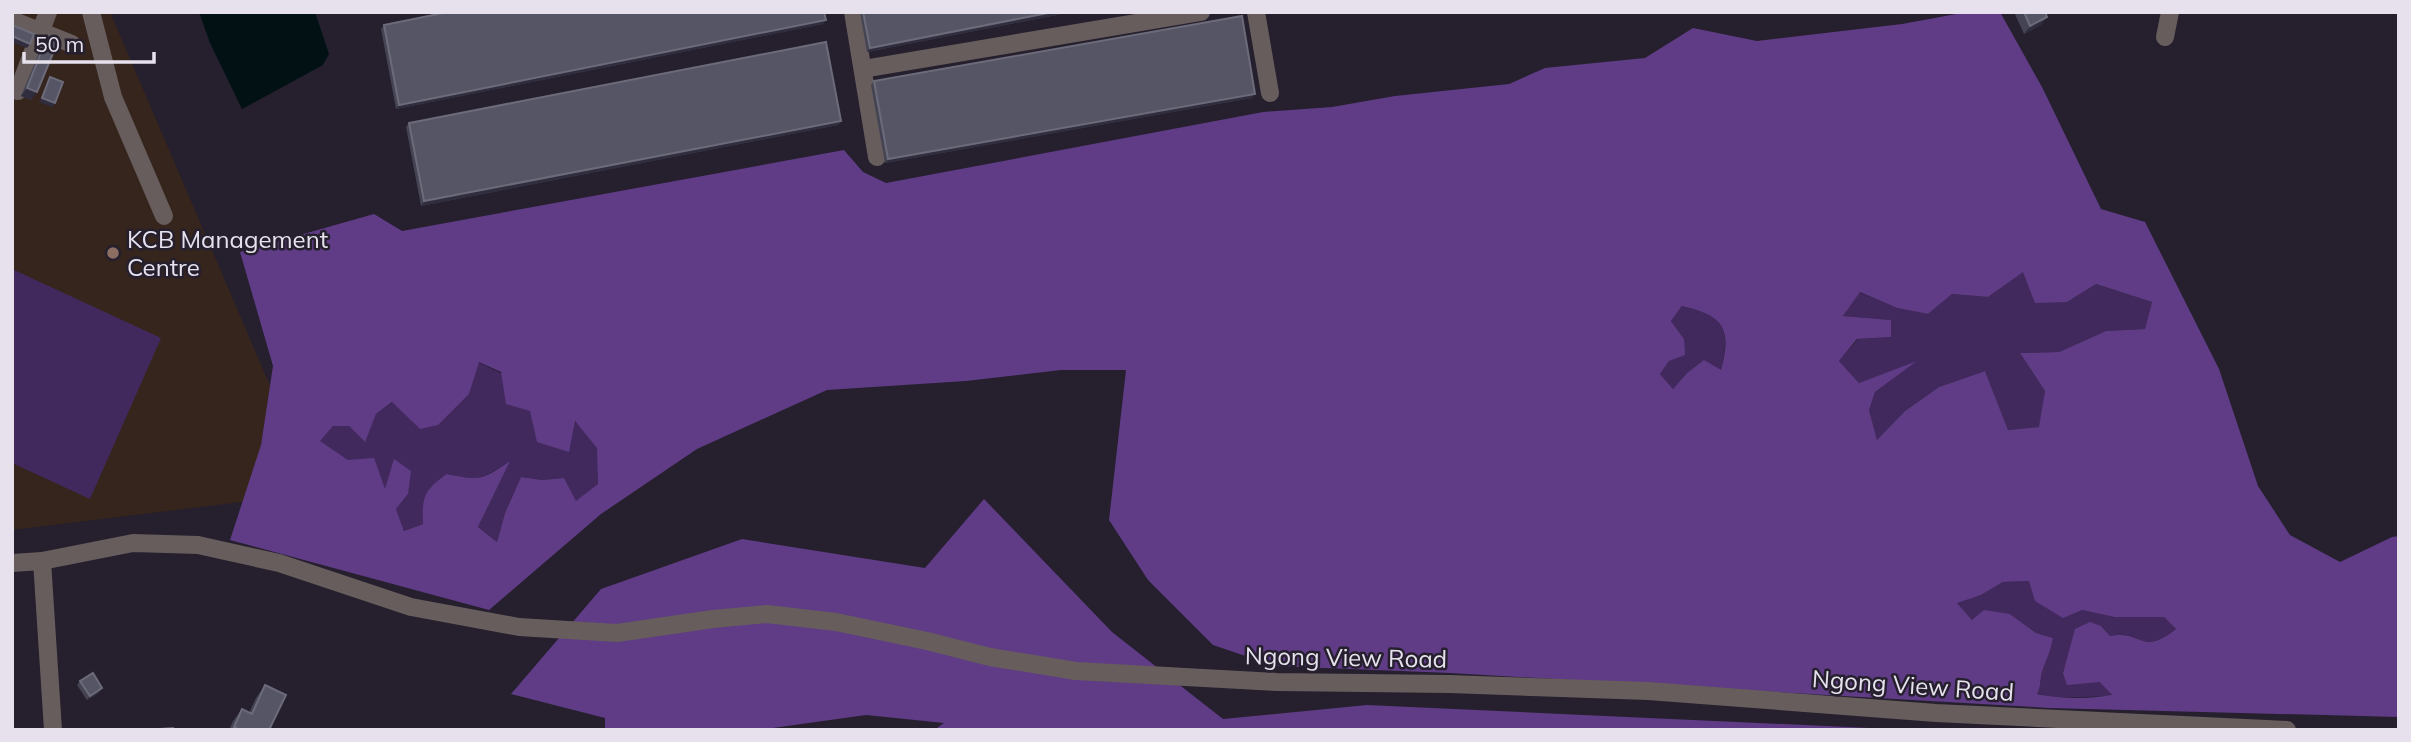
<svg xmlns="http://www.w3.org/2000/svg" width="2411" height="742" viewBox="0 0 2411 742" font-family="Mulish,sans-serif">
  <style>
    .education { fill: #36251d }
    .green { fill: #42295d }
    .forest { fill: #5f3c85; fill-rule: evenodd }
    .water { fill: #021214 }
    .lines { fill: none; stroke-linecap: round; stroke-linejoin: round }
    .minor { stroke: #675d5c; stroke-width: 18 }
    .wall { fill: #444454 }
    .shaded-wall { fill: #302e3e }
    .building { fill: #565565; stroke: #6c6b7a; stroke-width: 2 }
    .education-dot { fill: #8d6e63; stroke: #251f2e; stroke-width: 2.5 }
    .labels { text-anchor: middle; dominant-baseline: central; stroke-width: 5; stroke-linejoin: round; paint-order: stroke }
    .poi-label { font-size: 24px; fill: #e6e1ec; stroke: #251f2e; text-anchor: start }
    .street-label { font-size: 24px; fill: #e6e1ec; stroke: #251f2e }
  </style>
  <rect width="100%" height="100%" fill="#251f2e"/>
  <path class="education" d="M12,12H110L316,493L12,530Z"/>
  <g class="green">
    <path d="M12,269L161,338L90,499L12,463Z"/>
    <path d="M2023,271L2067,302L2096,284L2152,302L2145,329L2106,331L2059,352L2020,353L2045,391L2040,427L2008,430L1985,371L1939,387L1905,411L1877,441L1869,410L1875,392L1914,363L1859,383L1839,361L1858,339L1891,337L1890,320L1843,316L1859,292L1897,308L1928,314L1952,294L1988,297Z"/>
    <path d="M1682,306C1725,316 1731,328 1721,371L1686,374L1673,389L1660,374L1684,339L1671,321Z"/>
    <path d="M478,362C509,376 581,416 596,446C600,455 597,473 598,484L576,502L564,478L542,480L521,477L505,513L497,542L478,527L509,462C480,479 482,482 447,474L423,524L404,531L396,509L408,494L385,491L348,460L319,441L333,426H349L364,441L376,414L393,402L420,429L469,394Z"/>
    <path d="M2029,581L2082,610L2114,617H2164L2176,629C2140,657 2144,630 2110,636L2101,626L2076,629L2063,673L2100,681L2113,696L2054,698L2036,693C2042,685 2040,680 2042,672C2046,660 2051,651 2053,638L2036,633L2010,614L1972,620L1956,602L1981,595L2003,582Z"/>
  </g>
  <g class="forest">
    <path d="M1967,12H2000L2042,87L2101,209L2145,222L2219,369L2258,486L2290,535L2340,562L2392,537L2399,536V717L2049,708L1450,673L1275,666L1213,645L1148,580L1109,520L1126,370H1061L966,381L827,390L697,449L601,514L489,610L230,540L261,445L273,366L240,252L374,214L402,231L844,150L863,172L886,183L1263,112L1332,107L1395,96L1509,84L1545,68L1645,58L1693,28L1757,41L1902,24ZM2023,272L2035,303L2067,302L2096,284L2152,302L2145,329L2106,331L2059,352L2020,353L2045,391L2039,427L2008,430L1985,371L1939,387L1905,411L1877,440L1869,410L1875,392L1917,361L1859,383L1839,361L1857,339L1891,337V320L1843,316L1860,292L1897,308L1928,314L1952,294L1988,297ZM1682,306C1724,316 1732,328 1721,370L1704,360L1686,374L1673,389L1660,374L1669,361L1685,355L1684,339L1671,321ZM479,362L501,372L506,404L530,411L537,442L569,452L575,421L597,448L598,484L576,501L564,478L542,480L521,477L505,513L497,542L478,527L510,461C482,480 481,481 447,474C424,490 422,497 423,524L404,531L396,509L408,494L411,471L394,459L385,489L374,458L348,460L320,441L333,426H349L365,442L376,414L392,402L420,429L438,425L469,394ZM2029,581L2035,601L2063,618L2082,610L2114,617H2164L2176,629C2140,657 2144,630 2110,636L2101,626L2090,622L2075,629L2063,673L2067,685L2100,682L2112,695C2088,699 2060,699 2037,694C2041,686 2040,680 2042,672C2046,660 2051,651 2053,638L2036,633L2010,614L1984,610L1972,620L1957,603L1981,595L2003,582Z"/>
    <path d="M984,499L1112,632L1223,719L1367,705L1913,730H934L944,723L866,715L758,730H605V718L511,694L601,589L742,539L925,568Z"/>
  </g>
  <path class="water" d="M199,12H315L329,54L323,65L242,109L210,43Z"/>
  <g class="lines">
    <g class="minor">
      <path d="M91,12L113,97L164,216"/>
      <path d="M853,12L877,157"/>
      <path d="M1256,12L1270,93"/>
      <path d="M17,22L72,44"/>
      <path d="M2165,37L2170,12"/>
      <path d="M863,69L1201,12"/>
      <path d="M18,91L48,12"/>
      <path d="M42,561L53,730"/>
      <path d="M12,563L42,561L133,543L198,545L279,563L411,607L519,627L617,633L713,619L767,614L836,622L927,641L990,657L1076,671L1277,682L1449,684L1648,691L1936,713L2287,730"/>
    </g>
  </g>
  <g class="wall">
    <path d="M860,12H1072L867,52Z"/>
    <path d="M2014,12H2045L2041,25L2024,34Z"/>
    <path d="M826,20L823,24L396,109L381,29L384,25Z"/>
    <path d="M48,35L31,100L21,96L43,43Z"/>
    <path d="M874,81L1252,98L885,163L871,85Z"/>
    <path d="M841,121L838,125L421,206L406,127L409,123Z"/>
    <path d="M80,681L99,693L87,700L77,685Z"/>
    <path d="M265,685L269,730H229L233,721L242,709L249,713L256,698Z"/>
  </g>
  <g class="shaded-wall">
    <path d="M1053,12H1072L867,52L870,48Z"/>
    <path d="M2047,17L2041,25L2024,34L2030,26Z"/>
    <path d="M826,20L823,24L396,109L399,105Z"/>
    <path d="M12,36L30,44L27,48L12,42Z"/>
    <path d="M27,88L37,92L31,100L21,96Z"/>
    <path d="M1255,94L1252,98L885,163L888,159Z"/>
    <path d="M42,98L55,103L52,107L39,102Z"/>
    <path d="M841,121L838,125L421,206L424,201Z"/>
    <path d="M102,688L99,693L87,700L90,696Z"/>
  </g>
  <g class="building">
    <path d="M448,12H824L826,20L399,105L384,25Z"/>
    <path d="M863,12H1053L870,48Z"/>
    <path d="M2024,12H2045L2047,17L2030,26Z"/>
    <path d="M1242,16L1255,94L888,159L874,81Z"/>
    <path d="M12,25L34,34L30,44L12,36Z"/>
    <path d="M48,35L59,39L37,92L27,88Z"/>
    <path d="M826,42L841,121L424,201L409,123Z"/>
    <path d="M50,77L63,82L55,103L42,98Z"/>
    <path d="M93,673L102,688L90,696L80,681Z"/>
    <path d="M265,685L286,695L269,730H240L234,727L242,709L252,714Z"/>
    <path d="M173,728V730H145Z"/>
  </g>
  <circle class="education-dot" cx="113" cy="253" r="7"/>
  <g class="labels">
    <g class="poi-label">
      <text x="127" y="239">KCB Management<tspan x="127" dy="28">Centre</tspan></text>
    </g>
    <g class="street-label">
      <text transform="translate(1346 657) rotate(1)">Ngong View Road</text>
      <text transform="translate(1913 685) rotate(4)">Ngong View Road</text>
    </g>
  </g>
  <rect width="2411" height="742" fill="none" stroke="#e6e1ec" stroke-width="28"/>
  <path d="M24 52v10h130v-10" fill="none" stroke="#e6e1ec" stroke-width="3.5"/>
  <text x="35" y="52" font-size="21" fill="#e6e1ec" stroke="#251f2e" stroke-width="5" paint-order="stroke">50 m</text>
</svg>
